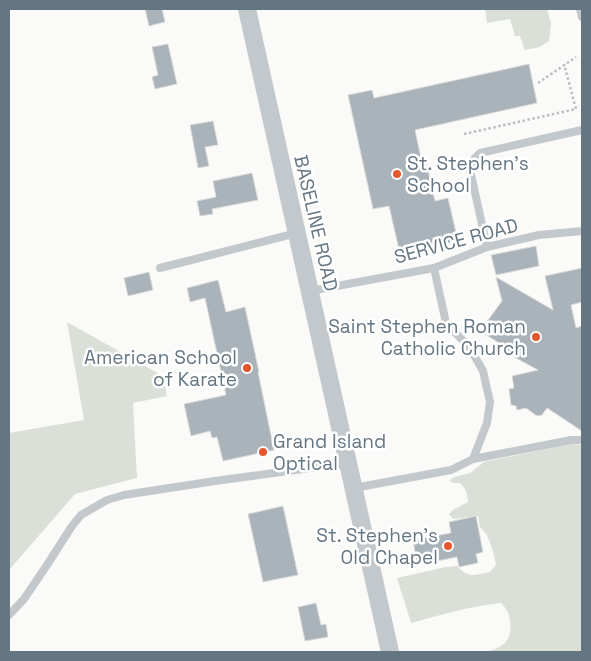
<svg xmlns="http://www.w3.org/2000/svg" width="591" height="661" viewBox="0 0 591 661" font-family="'Space Grotesk',sans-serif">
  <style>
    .green { fill: #dadfd7 }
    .building { fill: #aab3b9; stroke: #dcdcda }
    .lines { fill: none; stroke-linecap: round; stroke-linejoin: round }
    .path { stroke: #bbbfc2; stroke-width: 2.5; stroke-dasharray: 2.5 2.5; stroke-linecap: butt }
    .service { stroke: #c3c8cc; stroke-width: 8 }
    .tertiary { stroke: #c3c8cc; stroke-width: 18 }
    .poi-dot { fill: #e4572e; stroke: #fff; stroke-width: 2 }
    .labels { text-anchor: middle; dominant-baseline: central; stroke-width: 5; stroke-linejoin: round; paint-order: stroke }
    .poi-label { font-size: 19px; fill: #657683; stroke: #fff; text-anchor: end }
    .street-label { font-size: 19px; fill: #657683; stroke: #fff }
  </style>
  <rect width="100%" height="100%" fill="#fafaf8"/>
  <g class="green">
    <path d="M485,9H547L551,23L549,41L540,47L525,50L520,36H515L510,19L487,23Z"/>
    <path d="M67,322L163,376L167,396L133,403L137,478L75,494L9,570V433L84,420Z"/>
    <path d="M570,444L582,445V652H483C501,649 513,642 510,621C509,613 507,609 501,603C471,606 440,615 411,623L397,578L446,567L457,566C469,579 475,575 490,572L496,565L493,551L487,535L480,527L478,516L453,519L449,514L453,510L468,502C467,493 466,489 460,483H453L449,481L454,477L470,473L484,462Z"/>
  </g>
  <g class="building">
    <path d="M145,9H162L165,22L149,26Z"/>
    <path d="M168,44L177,84L155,89L152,77L158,75L152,47Z"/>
    <path d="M529,64L537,103L415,130L422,163L426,162L435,201L448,198L458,241L400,254L389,206L373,209L348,95L372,90L374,98Z"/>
    <path d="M213,121L218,145L205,147L209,166L198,168L190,125Z"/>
    <path d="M252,173L258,200L212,209L213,214L200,216L197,201L216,197L213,181Z"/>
    <path d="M536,246L539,266L496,275L491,255Z"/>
    <path d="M582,268V302L571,305L576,328L582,326V431L547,408L542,415L537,416L526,408L517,410L516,406L511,405L509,389L514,388L512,376L538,370L505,352L508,349L485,334L490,327L486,323L502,301L496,277L553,310L545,276Z"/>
    <path d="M149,272L153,290L128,296L124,278Z"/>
    <path d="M218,280L226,312L245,307L259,372H258L274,450L223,461L217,437L212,438L210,431L191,436L184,404L226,395L205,298L190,302L187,288Z"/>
    <path d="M283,506L298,575L263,582L248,514Z"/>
    <path d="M476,516L483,552L476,554L478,563L459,567L457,557L417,565L413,540L451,533L449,522Z"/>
    <path d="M316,603L321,625L326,624L328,637L305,641L298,607Z"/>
  </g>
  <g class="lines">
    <g class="path">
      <path d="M538,83L576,57"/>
      <path d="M464,134L576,109L564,64"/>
    </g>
    <g class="service">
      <path d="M580,9L582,17"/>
      <path d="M487,247L470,170L473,160L480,153L582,130"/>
      <path d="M160,268L297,233"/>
      <path d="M310,291L434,268L487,247L539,235L582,231"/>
      <path d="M473,459L571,440H582"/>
      <path d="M354,488L451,470L473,459L487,423L490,402L483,371L470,348L446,323L434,268"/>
      <path d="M9,615L24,599L47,565L72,526L81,515L107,500L124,495L215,481L347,463"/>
    </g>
    <path class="tertiary" d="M247,9L390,652"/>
  </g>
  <g class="poi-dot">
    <circle cx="397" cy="174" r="5"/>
    <circle cx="536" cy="337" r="5"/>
    <circle cx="247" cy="368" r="5"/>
    <circle cx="263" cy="452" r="5"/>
    <circle cx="448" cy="546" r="5"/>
  </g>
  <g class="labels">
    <g class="poi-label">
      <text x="407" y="163" text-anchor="start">St. Stephen's<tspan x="407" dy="22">School</tspan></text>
      <text x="526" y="326">Saint Stephen Roman<tspan x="526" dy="22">Catholic Church</tspan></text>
      <text x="237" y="357">American School<tspan x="237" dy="22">of Karate</tspan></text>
      <text x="273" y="441" text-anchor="start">Grand Island<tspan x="273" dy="22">Optical</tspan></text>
      <text x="438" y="535">St. Stephen's<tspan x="438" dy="22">Old Chapel</tspan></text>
    </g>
    <g class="street-label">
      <text transform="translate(316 223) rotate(77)">BASELINE ROAD</text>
      <text transform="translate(456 241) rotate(-15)">SERVICE ROAD</text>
    </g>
  </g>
  <rect width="591" height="661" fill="none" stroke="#657683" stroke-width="20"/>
</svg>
